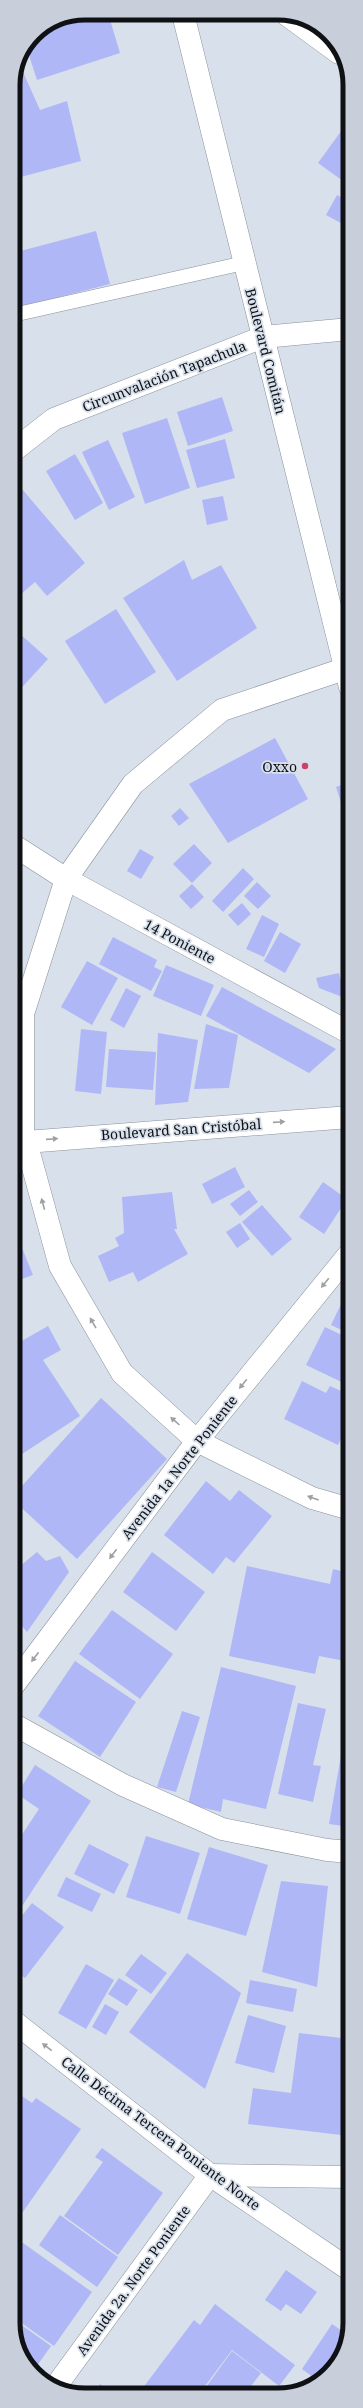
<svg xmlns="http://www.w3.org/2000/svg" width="363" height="2408" viewBox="0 0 363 2408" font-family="'Noto Serif',serif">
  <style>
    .building { fill: #b0b7f6 }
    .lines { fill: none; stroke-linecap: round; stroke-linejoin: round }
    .lane-casing { stroke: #8a919b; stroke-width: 15 }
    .street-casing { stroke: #8a919b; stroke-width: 23 }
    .secondary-casing { stroke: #8a919b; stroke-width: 23 }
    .lane { stroke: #fff; stroke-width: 14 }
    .street { stroke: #fff; stroke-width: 22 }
    .secondary { stroke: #fff; stroke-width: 22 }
    .oneway { fill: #9fa0a1 }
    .poi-dot { fill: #ce4068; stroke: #d8e0eb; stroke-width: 1.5 }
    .labels { text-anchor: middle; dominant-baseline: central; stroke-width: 3.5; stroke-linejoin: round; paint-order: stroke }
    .street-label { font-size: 14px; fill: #0f1115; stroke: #d8e0eb }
    .poi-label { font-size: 14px; fill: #0f1115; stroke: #d8e0eb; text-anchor: end }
    .rim { fill: none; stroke: #0f1115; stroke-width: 5 }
  </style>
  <rect width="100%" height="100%" fill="#d8e0eb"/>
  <g class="building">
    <path d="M85,13H108L120,53L37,80L26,46L34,34L57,18Z"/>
    <path d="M19,63L40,110L67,101L81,161L13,179V84Z"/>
    <path d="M347,123L350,125V186L318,163Z"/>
    <path d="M337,195L350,202V228L326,215Z"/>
    <path d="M96,231L110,284L13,309V253Z"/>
    <path d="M222,397L233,431L188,446L177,412Z"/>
    <path d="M167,418L190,488L145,504L122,433Z"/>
    <path d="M225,439L235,478L197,488L186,450Z"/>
    <path d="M108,440L135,497L109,510L82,452Z"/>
    <path d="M75,454L103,503L75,520L46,471Z"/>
    <path d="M22,489L85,563L47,596L35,582L13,601V497Z"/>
    <path d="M223,496L228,520L207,525L202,500Z"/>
    <path d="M184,560L192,580L221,565L257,628L177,681L123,598Z"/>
    <path d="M116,609L156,672L105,704L65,641Z"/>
    <path d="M19,633L48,659L13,697V640Z"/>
    <path d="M275,738L308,799L228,843L189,784Z"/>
    <path d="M350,782V823L348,824L336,787Z"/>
    <path d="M180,808L189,818L179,826L171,816Z"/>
    <path d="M194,844L212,863L192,883L173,864Z"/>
    <path d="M140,849L154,857L141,879L127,871Z"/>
    <path d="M243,868L254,879L223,912L212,901Z"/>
    <path d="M257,882L271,896L258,909L244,896Z"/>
    <path d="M192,884L204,897L191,909L179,896Z"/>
    <path d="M242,903L251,914L238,926L228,915Z"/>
    <path d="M262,915L279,924L264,957L246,949Z"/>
    <path d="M350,922V955H349L341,925Z"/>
    <path d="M280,932L301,944L285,973L264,961Z"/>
    <path d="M113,937L157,960L154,967L162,971L151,991L99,964Z"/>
    <path d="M87,961L118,978L92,1025L61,1007Z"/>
    <path d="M166,965L214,985L201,1016L153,996Z"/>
    <path d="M339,973L345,998L319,988L316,978Z"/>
    <path d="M222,987L336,1049L309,1073L206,1016Z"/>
    <path d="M126,988L141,996L124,1028L110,1020Z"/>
    <path d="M206,1024L238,1035L229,1088L194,1089Z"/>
    <path d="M81,1029L107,1032L101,1094L75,1091Z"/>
    <path d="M158,1033L198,1040L188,1102L155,1105Z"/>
    <path d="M109,1049L156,1052L153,1090L106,1087Z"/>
    <path d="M235,1167L245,1187L212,1204L202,1184Z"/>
    <path d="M323,1182L347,1199L324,1234L299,1217Z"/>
    <path d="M249,1190L258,1202L240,1216L230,1204Z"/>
    <path d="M172,1192L177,1229H174L188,1254L138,1282L133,1272L109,1282L98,1256L119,1246L115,1238L124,1233L122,1197Z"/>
    <path d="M262,1205L292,1239L272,1256L242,1222Z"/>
    <path d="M240,1223L250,1239L237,1248L226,1232Z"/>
    <path d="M22,1248L33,1275L22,1279L13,1255V1251Z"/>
    <path d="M343,1300L350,1304V1334L331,1325Z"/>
    <path d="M48,1326L61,1350L43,1360L80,1416L13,1460V1346Z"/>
    <path d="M325,1327L350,1339V1386L306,1365Z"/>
    <path d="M302,1381L326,1393L330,1386L350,1395V1421L338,1445L284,1419Z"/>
    <path d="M101,1398L167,1459L77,1559L13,1500V1496Z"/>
    <path d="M206,1481L230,1501L239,1490L272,1516L234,1563L226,1557L213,1574L164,1535Z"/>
    <path d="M13,1530L19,1537L13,1542Z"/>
    <path d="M37,1552L46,1561L60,1556L69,1572L27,1632L13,1616V1572Z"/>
    <path d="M152,1552L205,1592L176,1631L123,1592Z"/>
    <path d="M247,1566L330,1584L333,1569L350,1573V1662L319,1656L315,1674L229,1656Z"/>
    <path d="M112,1610L173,1654L140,1699L79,1654Z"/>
    <path d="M13,1628L19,1635L13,1640Z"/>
    <path d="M75,1661L136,1702L100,1757L38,1716Z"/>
    <path d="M221,1667L296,1686L266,1809L223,1799L221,1812L188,1804Z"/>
    <path d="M298,1703L326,1709L313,1765L321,1766L313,1802L278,1794Z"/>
    <path d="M349,1710H350V1827L329,1824Z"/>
    <path d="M182,1711L200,1717L176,1792L157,1787Z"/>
    <path d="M35,1765L91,1801L13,1920V1848L39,1809L17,1794Z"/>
    <path d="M146,1836L200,1853L180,1914L126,1897Z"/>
    <path d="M89,1844L129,1864L114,1894L74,1874Z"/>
    <path d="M209,1847L268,1865L246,1936L187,1919Z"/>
    <path d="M66,1877L101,1894L92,1912L57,1896Z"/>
    <path d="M281,1881L328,1886L317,1987L262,1972Z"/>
    <path d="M348,1881H350V1932H345Z"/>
    <path d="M32,1903L64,1927L25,1978L13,1969V1927Z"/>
    <path d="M187,1953L241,1993L205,2089L129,2032Z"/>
    <path d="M141,1954L167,1973L151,1994L125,1975Z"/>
    <path d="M86,1964L114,1980L86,2029L58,2013Z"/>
    <path d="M119,1978L138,1990L127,2006L108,1994Z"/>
    <path d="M250,1980L297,1989L293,2012L246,2003Z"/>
    <path d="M105,2004L119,2012L106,2035L92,2027Z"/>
    <path d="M248,2015L286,2026L274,2073L235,2063Z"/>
    <path d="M299,2033L350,2039V2136L248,2124L253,2088L291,2093Z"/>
    <path d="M13,2090L32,2103L36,2098L81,2129L13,2226V2131L23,2117L13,2130Z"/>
    <path d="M102,2148L163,2193L118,2255L64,2216L103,2162L95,2157Z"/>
    <path d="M60,2215L118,2257L97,2287L39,2245Z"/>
    <path d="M16,2238L92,2292L54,2346L13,2317V2242Z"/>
    <path d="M286,2270L317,2292L301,2314L286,2304L281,2311L265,2300Z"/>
    <path d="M215,2304L295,2365L279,2386L232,2350L199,2394L139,2393L194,2320L200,2325Z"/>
    <path d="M13,2319L51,2346L34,2370L42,2374L40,2376L31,2370L13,2328Z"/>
    <path d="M332,2324L348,2335L345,2351L329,2374L317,2380L302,2369Z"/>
    <path d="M232,2351L261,2373L245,2394H201Z"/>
    <path d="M100,2384L112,2393H94Z"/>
  </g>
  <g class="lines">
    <defs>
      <path id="lane" d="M13,315L244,263"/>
      <g id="street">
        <path d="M183,14L350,687"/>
        <path d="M13,451L54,419L263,337L350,329"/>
        <path d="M350,667L222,710L133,784L66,879L23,1014V1131L60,1266L122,1373L197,1441L312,1498L350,1509"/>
        <path d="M13,845L66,879L350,1033"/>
        <path d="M13,1143L350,1117"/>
        <path d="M13,1686L197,1441L350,1253"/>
        <path d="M13,1724L123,1785L222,1829L327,1850L350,1852"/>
        <path d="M13,2021L210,2175L350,2270"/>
        <path d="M210,2175L350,2177"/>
        <path d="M56,2386L210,2175"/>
      </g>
      <path id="secondary" d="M287,15L339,53"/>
    </defs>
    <use href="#lane" class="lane-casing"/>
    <use href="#street" class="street-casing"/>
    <use href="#secondary" class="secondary-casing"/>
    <use href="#lane" class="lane"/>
    <use href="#street" class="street"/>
    <use href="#secondary" class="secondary"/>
  </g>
  <defs><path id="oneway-solid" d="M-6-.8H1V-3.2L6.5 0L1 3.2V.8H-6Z"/></defs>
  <g class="oneway">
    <use href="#oneway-solid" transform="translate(279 1122) rotate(-4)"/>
    <use href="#oneway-solid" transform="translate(52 1139) rotate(-4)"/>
    <use href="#oneway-solid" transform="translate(43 1204) rotate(-105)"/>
    <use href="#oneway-solid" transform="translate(325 1283) rotate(129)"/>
    <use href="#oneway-solid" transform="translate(93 1323) rotate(-120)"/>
    <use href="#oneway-solid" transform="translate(243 1384) rotate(129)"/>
    <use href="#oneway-solid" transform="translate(175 1421) rotate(-138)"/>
    <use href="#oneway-solid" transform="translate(313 1498) rotate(-160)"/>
    <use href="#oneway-solid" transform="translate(113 1554) rotate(127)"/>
    <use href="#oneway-solid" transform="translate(35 1657) rotate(127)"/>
    <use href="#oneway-solid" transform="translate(47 2047) rotate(-142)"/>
  </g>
  <circle class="poi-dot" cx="305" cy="766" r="4"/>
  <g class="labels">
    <g class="street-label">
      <text transform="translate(266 351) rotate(76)">Boulevard Comitán</text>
      <text transform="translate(164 376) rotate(-21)">Circunvalación Tapachula</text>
      <text transform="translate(180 941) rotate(28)">14 Poniente</text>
      <text transform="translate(181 1129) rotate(-4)">Boulevard San Cristóbal</text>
      <text transform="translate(179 1467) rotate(-52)">Avenida 1a Norte Poniente</text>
      <text transform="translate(161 2133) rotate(37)">Calle Décima Tercera Poniente Norte</text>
      <text transform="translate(133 2280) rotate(-54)">Avenida 2a. Norte Poniente</text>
    </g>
    <g class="poi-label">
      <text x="297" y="766">Oxxo</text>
    </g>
  </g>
  <path d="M0 0H363V2408H0ZM85 20H278A65 65 0 0 1 343 85V2323A65 65 0 0 1 278 2388H85A65 65 0 0 1 20 2323V85A65 65 0 0 1 85 20Z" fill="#c8cfda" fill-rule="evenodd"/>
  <path class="rim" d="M85 20H278A65 65 0 0 1 343 85V2323A65 65 0 0 1 278 2388H85A65 65 0 0 1 20 2323V85A65 65 0 0 1 85 20Z"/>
</svg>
